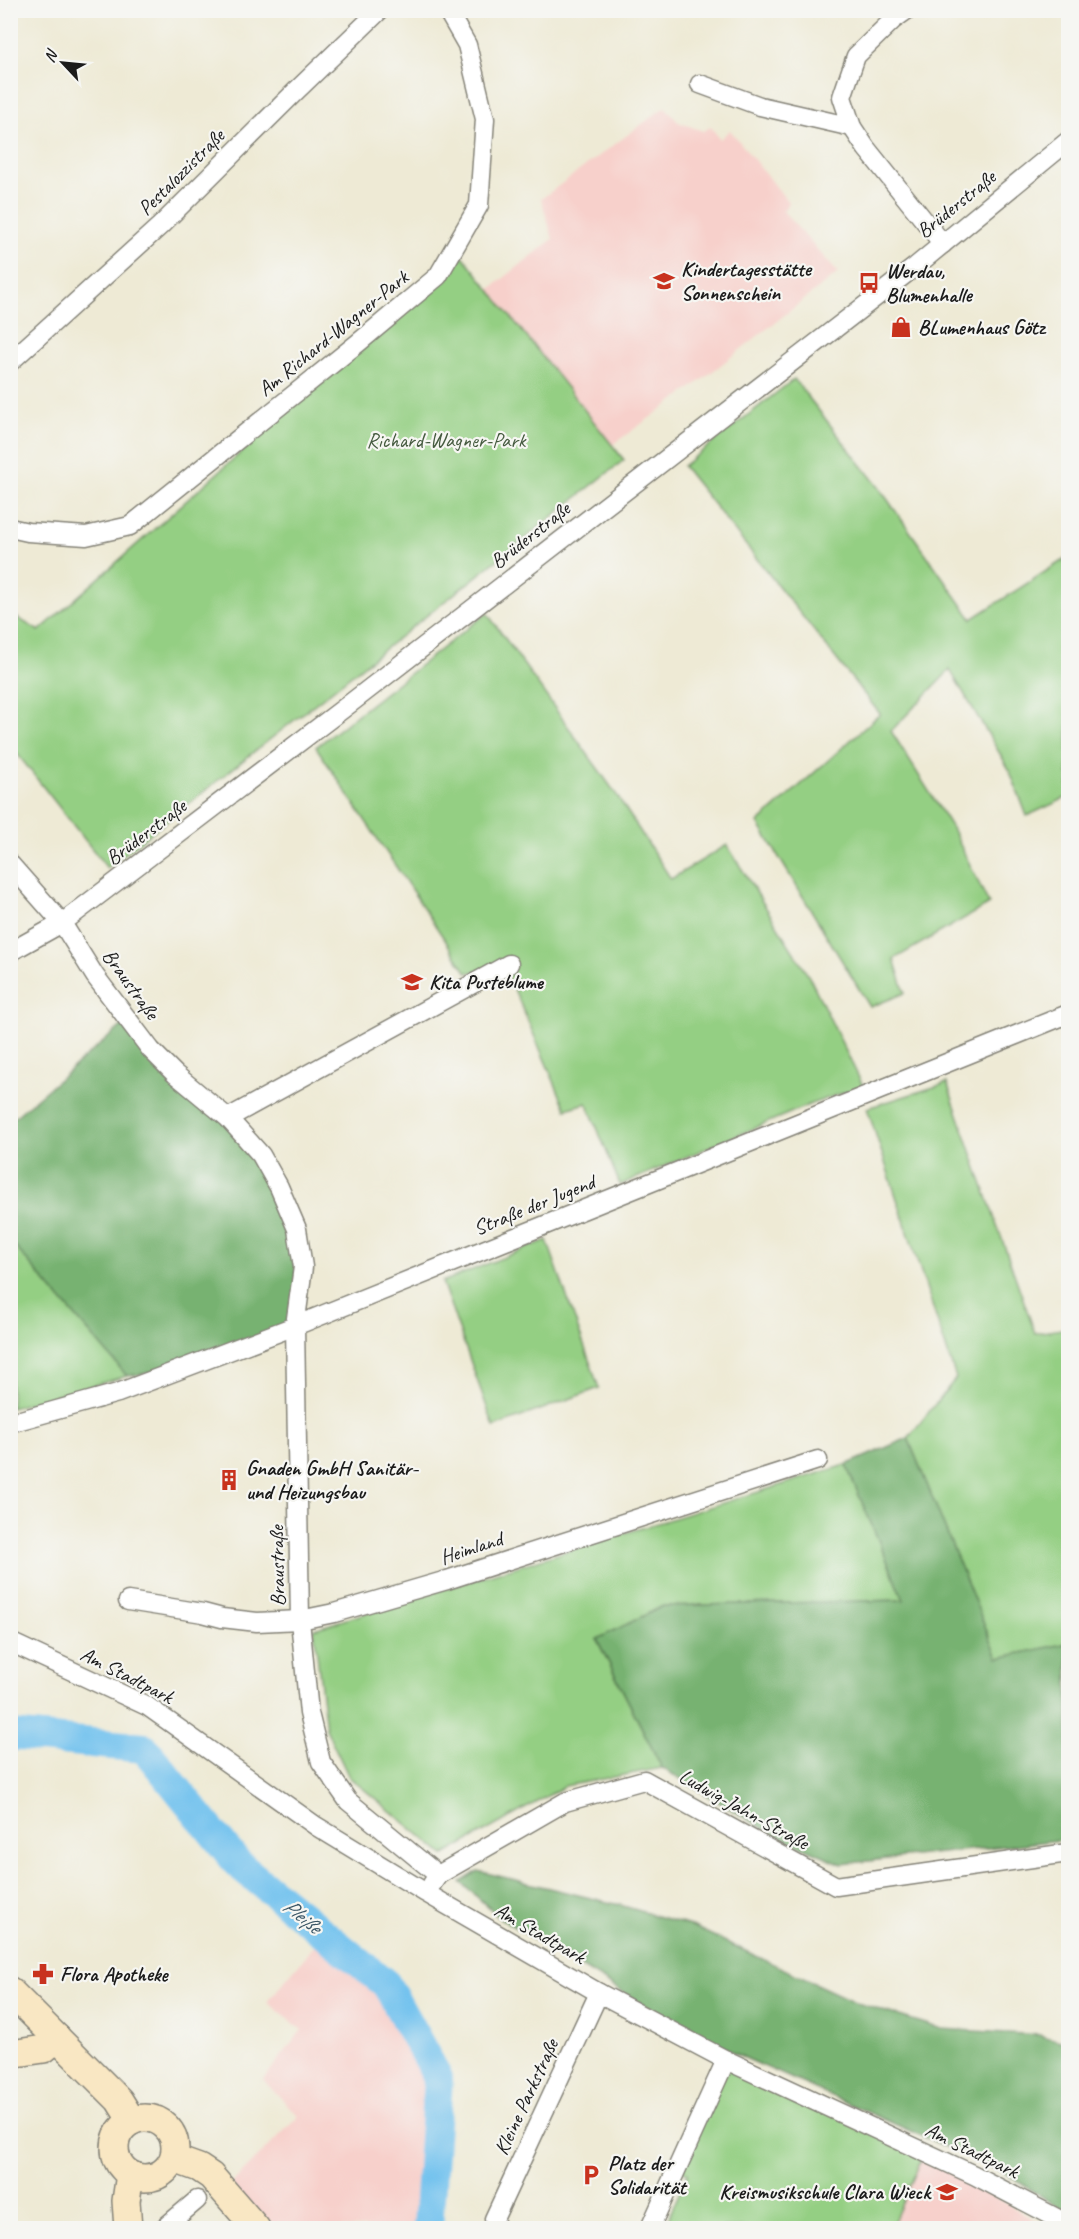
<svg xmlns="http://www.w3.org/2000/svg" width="1079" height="2239" viewBox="0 0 1079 2239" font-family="Caveat,sans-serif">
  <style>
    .built { fill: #f7d0cb }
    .green { fill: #94cf83; stroke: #587650; stroke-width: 1.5 }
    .forest { fill: #77b271; stroke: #4a6746; stroke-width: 1.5 }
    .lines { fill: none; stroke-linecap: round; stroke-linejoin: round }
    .river { stroke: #73c2ee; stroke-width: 30 }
    .street-casing { stroke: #858378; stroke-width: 21 }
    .secondary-casing { stroke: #858378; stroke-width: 30 }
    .street { stroke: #fff; stroke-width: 18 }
    .secondary { stroke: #f9e7c3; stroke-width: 27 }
    .labels { text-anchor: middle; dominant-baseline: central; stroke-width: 4.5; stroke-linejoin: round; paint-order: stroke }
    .street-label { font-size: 21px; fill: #1c1c1c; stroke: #f6f6f2 }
    .poi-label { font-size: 21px; font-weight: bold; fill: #1c1c1c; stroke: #f6f6f2; text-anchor: start }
    .park-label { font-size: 21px; fill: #465b40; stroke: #f6f6f2 }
    .water-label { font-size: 22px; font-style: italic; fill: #3a5666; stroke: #f6f6f2 }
  </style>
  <rect width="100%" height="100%" fill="#f6f6f2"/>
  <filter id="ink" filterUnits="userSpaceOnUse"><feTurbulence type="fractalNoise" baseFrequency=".0167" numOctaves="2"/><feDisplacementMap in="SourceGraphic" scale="12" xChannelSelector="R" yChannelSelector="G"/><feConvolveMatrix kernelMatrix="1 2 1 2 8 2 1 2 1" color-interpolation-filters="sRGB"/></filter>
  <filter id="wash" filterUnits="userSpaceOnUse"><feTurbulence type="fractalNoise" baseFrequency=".008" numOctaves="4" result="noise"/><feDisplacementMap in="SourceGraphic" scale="24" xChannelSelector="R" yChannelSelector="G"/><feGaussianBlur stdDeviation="1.35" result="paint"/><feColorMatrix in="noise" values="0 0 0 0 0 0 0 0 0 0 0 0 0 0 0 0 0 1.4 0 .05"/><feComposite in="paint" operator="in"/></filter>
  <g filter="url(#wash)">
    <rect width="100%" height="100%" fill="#eeead5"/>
    <g class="built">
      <path d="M665,107L678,122L703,131L711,127L720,139L730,130L789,203L783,211L838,273L694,386L612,445L490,289L553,239L541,199Z"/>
      <path d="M320,1939L379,1991L407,2039L420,2068L428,2104L420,2228H268L230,2185L299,2116L263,2080L302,2030L267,2002Z"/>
      <path d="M923,2156L1049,2228H891Z"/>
    </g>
    <g class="green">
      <path d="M463,256L624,460L107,868L11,746V614L39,631Z"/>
      <path d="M794,379L878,486L972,619L1068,557V797L1027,816L1009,769L950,670L891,731L952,828L989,904L894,959L905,993L870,1007L758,823L880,714L683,466Z"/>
      <path d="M487,613L616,794L671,879L727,845L811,980L863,1086L811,1104L620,1185L587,1103L566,1109L504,966L467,973L316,747Z"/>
      <path d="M947,1083L1035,1333L1068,1328V1643L998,1658L908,1438L956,1378L867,1108Z"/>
      <path d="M547,1240L599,1388L494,1427L442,1282Z"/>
      <path d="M11,1242L127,1376L11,1408Z"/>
      <path d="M846,1465L904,1600L663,1606L597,1640L662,1768L565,1786L444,1855L349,1777L326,1729L314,1629Z"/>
      <path d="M726,2060L923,2156L891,2228H664L688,2173L678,2168Z"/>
    </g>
    <g class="forest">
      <path d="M123,1025L228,1118L297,1229L295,1326L179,1369L127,1376L11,1242L10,1121Z"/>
      <path d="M908,1438L998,1658L1068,1643V1839L842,1864L769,1832L662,1768L597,1639L663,1606L904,1600L846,1465Z"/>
      <path d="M478,1871L620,1905L694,1927L857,2003L942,2029L1039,2035L1068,2043V2213L1003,2172L745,2058L644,2005L501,1919L461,1882Z"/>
    </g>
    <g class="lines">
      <path class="river" d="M10,1735L144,1748L238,1864L386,1984L438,2078L428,2228"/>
    </g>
  </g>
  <g filter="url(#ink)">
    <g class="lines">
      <defs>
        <g id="street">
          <path d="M907,10L893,20L856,56L842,97L852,127L866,148L943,244"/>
          <path d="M700,84L760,106L852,127"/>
          <path d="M10,362L160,226L296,91L380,10"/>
          <path d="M10,528L28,532L86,536L130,526L358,343L438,276L479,205L485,119L467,45L447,10"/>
          <path d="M10,864L62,923L95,976L151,1050L175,1074L228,1118L261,1155L279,1187L297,1229L303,1267L295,1326L300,1620L309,1713L321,1762L348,1801L438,1875"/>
          <path d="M10,952L62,923L352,702L916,266L1068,141"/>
          <path d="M228,1118L509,964"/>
          <path d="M10,1423L118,1393L295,1326L1068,1014"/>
          <path d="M128,1601L203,1613L222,1618L257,1622L300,1620L334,1613L447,1580L818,1460"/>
          <path d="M10,1642L147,1706L316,1826L426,1893L599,1993L726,2060L974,2175L1068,2224"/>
          <path d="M432,1884L438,1875L565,1802L644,1780L836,1886L1068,1853"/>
          <path d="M494,2219L599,1993"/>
          <path d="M164,2228L197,2200"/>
          <path d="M650,2228L726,2060"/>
        </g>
        <g id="secondary">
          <path d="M10,1991L119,2100L132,2121"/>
          <path d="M10,2054L44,2049L57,2038"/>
          <circle cx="145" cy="2148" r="30"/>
          <path d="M174,2159L199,2168L211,2176L256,2228"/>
          <path d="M128,2228L126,2201L130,2174"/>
        </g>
      </defs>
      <use href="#street" class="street-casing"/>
      <use href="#secondary" class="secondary-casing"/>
      <use href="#street" class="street"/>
      <use href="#secondary" class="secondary"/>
    </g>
  </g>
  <defs>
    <symbol id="school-bare" viewBox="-9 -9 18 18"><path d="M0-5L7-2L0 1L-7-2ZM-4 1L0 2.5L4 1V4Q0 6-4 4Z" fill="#c8321e" stroke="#f6f6f2" stroke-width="2.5" paint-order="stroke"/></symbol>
    <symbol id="bus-bare" viewBox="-9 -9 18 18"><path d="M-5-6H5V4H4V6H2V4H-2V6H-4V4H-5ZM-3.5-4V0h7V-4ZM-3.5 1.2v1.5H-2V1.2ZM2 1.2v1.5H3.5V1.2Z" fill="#c8321e" stroke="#f6f6f2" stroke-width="2.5" paint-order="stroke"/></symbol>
    <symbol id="shop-bare" viewBox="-9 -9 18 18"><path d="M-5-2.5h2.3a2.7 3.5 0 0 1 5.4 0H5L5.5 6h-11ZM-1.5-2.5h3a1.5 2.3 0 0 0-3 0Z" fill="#c8321e" stroke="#f6f6f2" stroke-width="2.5" paint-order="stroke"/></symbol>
    <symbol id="building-bare" viewBox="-9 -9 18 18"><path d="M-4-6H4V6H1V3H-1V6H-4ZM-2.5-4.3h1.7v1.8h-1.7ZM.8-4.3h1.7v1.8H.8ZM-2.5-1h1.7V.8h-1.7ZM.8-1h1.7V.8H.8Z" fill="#c8321e" stroke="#f6f6f2" stroke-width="2.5" paint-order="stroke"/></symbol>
    <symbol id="pharmacy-bare" viewBox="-9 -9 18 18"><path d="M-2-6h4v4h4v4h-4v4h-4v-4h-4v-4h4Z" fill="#c8321e" stroke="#f6f6f2" stroke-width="2.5" paint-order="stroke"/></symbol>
    <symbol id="parking-bare" viewBox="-9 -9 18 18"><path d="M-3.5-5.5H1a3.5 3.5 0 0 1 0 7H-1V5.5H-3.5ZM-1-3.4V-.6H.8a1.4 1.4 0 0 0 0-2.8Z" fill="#c8321e" stroke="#f6f6f2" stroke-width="2.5" paint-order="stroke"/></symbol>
  </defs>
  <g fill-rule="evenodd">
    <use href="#school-bare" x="649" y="266" width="30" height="30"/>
    <use href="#bus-bare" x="854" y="268" width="30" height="30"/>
    <use href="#shop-bare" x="886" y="312" width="30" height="30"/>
    <use href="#school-bare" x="397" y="967" width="30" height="30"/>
    <use href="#building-bare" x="214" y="1465" width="30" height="30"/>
    <use href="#pharmacy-bare" x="28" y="1959" width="30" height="30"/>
    <use href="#parking-bare" x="576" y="2160" width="30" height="30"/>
    <use href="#school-bare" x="932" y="2177" width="30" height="30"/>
  </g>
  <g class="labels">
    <g class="street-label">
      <text transform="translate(181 172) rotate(-45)">Pestalozzistraße</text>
      <text transform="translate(956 204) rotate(-39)">Brüderstraße</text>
      <text transform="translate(333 333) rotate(-39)">Am Richard-Wagner-Park</text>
      <text transform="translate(530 535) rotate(-38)">Brüderstraße</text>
      <text transform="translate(146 832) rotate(-37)">Brüderstraße</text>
      <text transform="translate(131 984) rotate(54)">Braustraße</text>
      <text transform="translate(534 1205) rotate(-22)">Straße der Jugend</text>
      <text transform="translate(471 1548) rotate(-18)">Heimland</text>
      <text transform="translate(277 1566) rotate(-91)">Braustraße</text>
      <text transform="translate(127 1675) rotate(27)">Am Stadtpark</text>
      <text transform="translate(744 1809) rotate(29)">Ludwig-Jahn-Straße</text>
      <text transform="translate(540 1933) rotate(30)">Am Stadtpark</text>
      <text transform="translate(526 2097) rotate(-65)">Kleine Parkstraße</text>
      <text transform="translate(972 2150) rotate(26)">Am Stadtpark</text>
    </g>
    <g class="poi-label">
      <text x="681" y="269">Kindertagesstätte<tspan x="681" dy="24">Sonnenschein</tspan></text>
      <text x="886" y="271">Werdau,<tspan x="886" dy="24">Blumenhalle</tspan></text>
      <text x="918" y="327">BLumenhaus Götz</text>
      <text x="429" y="982">Kita Pusteblume</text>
      <text x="246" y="1468">Gnaden GmbH Sanitär-<tspan x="246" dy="24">und Heizungsbau</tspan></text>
      <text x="60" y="1974">Flora Apotheke</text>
      <text x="608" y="2163">Platz der<tspan x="608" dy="24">Solidarität</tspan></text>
      <text x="930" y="2192" text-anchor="end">Kreismusikschule Clara Wieck</text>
    </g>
    <g class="park-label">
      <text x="446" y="440">Richard-Wagner-Park</text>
    </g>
    <g class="water-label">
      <text transform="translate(302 1916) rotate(39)">Pleiße</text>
    </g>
  </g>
  <rect width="1079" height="2239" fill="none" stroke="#f6f6f2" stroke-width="36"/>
  <g transform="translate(63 63) rotate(296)" stroke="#f6f6f2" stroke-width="4.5" paint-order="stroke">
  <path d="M0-4.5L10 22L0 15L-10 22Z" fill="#1c1c1c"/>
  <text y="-9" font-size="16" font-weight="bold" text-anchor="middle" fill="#1c1c1c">N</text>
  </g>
</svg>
